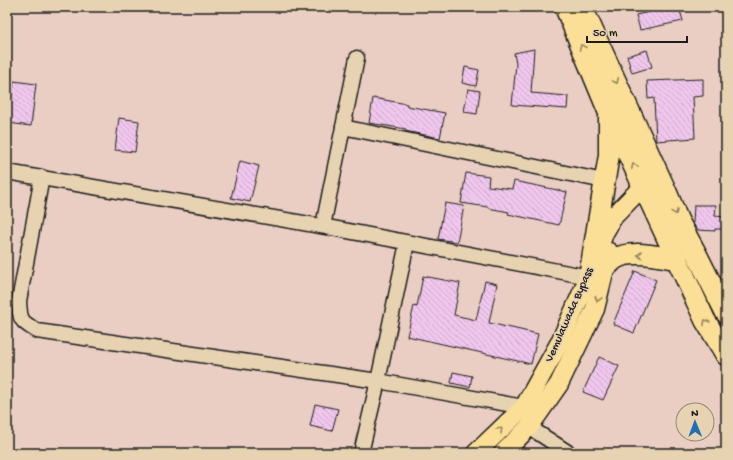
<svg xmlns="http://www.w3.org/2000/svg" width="733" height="460" viewBox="0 0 733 460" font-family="'Gochi Hand',sans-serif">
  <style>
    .building { fill: url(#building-back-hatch); stroke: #1c1c1c }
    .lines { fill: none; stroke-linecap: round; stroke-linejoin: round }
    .minor-casing { stroke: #1c1c1c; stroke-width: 17 }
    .major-casing { stroke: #1c1c1c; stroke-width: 21 }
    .highway-casing { stroke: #1c1c1c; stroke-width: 23 }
    .minor { stroke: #e7d2b1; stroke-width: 14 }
    .major { stroke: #fbdf96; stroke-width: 18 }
    .highway { stroke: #fbdf96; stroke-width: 20 }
    .oneway { stroke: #97875f }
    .labels { text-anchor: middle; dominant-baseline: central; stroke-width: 3.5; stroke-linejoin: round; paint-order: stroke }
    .street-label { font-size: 12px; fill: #1c1c1c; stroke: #e7d2b1 }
  </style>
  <defs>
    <pattern id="building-back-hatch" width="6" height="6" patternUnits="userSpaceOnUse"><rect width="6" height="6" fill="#f0c6ed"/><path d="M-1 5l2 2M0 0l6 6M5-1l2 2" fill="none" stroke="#cdaacb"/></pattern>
  </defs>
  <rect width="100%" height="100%" fill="#eacec3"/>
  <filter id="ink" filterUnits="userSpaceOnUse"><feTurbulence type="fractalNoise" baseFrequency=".025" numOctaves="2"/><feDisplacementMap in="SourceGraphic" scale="8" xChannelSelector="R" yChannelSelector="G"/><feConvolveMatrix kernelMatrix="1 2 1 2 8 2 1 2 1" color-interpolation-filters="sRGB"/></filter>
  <g filter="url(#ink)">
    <g class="building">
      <path d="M671,7H679L683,21L640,30L636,15Z"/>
      <path d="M534,49L531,93L568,96L567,109L512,105L516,64L514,53Z"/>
      <path d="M647,50L652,67L632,73L627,56Z"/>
      <path d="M465,67L479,70L476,86L462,83Z"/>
      <path d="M703,79V96L693,97L695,138L656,141L654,98L648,99L647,81Z"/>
      <path d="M14,81L36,84L31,126L8,123Z"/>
      <path d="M468,89L480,91L477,114L464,112Z"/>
      <path d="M373,98L407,104V106L445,113L440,138L405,131L406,129L369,123Z"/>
      <path d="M119,118L139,121L135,152L115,150Z"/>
      <path d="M240,161L259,166L250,202L231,198Z"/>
      <path d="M466,173L489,176L488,186L512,189L514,181L567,192L559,225L508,214L509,212L488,208V207L461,203Z"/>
      <path d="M445,203L464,206L457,242L438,239Z"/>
      <path d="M694,205H716L715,216L726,217V229H715V231L697,230L693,223Z"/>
      <path d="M635,271L656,280L634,333L613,324Z"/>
      <path d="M423,276L460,283L454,315L476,320L485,281L497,284L489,323L538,334L531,364L407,336L414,306L417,307Z"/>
      <path d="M599,357L619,366L603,400L583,392Z"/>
      <path d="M453,372L472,376L470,387L451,383Z"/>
      <path d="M315,404L338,409L332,431L310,426Z"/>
    </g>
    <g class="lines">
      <defs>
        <g id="minor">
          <path d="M343,127L604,181"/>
          <path d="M7,172L332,228L589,277"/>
          <path d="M42,177L19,301C20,320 20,321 37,331L378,381L524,407"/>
          <path d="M323,226L357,58"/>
          <path d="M529,427L569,453"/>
          <path d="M361,453L378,381L407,243"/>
        </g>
        <g id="major">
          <path d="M476,453L524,407L560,342L589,277L604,233L613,217L643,186L655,181"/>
          <path d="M503,453L529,427L559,384L595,309L609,252"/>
        </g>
        <g id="highway">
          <path d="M565,7L609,113L705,320L726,355"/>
          <path d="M582,7L667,193L678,220L696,253L726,313"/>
          <path d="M606,267C609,265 612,261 615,259C631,249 660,257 677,259"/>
          <path d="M589,277L609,155V118"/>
        </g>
      </defs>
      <use href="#minor" class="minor-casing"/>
      <use href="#major" class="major-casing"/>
      <use href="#highway" class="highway-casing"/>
      <use href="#minor" class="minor"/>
      <use href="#major" class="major"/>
      <use href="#highway" class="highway"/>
    </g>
    <defs><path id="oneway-chevron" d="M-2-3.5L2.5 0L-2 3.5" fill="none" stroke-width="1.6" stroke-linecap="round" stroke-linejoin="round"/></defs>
    <g class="oneway">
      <use href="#oneway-chevron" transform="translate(582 47) rotate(-112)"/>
      <use href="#oneway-chevron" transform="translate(616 81) rotate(65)"/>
      <use href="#oneway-chevron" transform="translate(634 166) rotate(-115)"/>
      <use href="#oneway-chevron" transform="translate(675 212) rotate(69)"/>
      <use href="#oneway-chevron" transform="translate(640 255) rotate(-179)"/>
      <use href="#oneway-chevron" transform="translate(598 299) rotate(104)"/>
      <use href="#oneway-chevron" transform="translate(706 322) rotate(-118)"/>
      <use href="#oneway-chevron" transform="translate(500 430) rotate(-44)"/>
    </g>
  </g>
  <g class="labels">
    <g class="street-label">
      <text transform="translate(570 315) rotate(-66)">Vemulawada Bypass</text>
    </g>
  </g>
  <rect width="733" height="460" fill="none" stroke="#e7d2b1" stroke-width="24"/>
  <rect x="12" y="12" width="709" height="436" fill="none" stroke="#1c1c1c" stroke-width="1.5" filter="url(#ink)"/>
  <g transform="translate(695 422) rotate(359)"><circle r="19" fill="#e7d2b1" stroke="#968975"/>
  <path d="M0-3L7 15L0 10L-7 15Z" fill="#1f6fb2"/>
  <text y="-6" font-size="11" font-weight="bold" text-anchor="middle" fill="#1c1c1c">N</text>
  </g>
  <path d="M587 36v6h100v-6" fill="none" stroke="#1c1c1c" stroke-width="2"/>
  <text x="593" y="36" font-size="12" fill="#1c1c1c" stroke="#e7d2b1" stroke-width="3" paint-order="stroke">50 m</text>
</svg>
